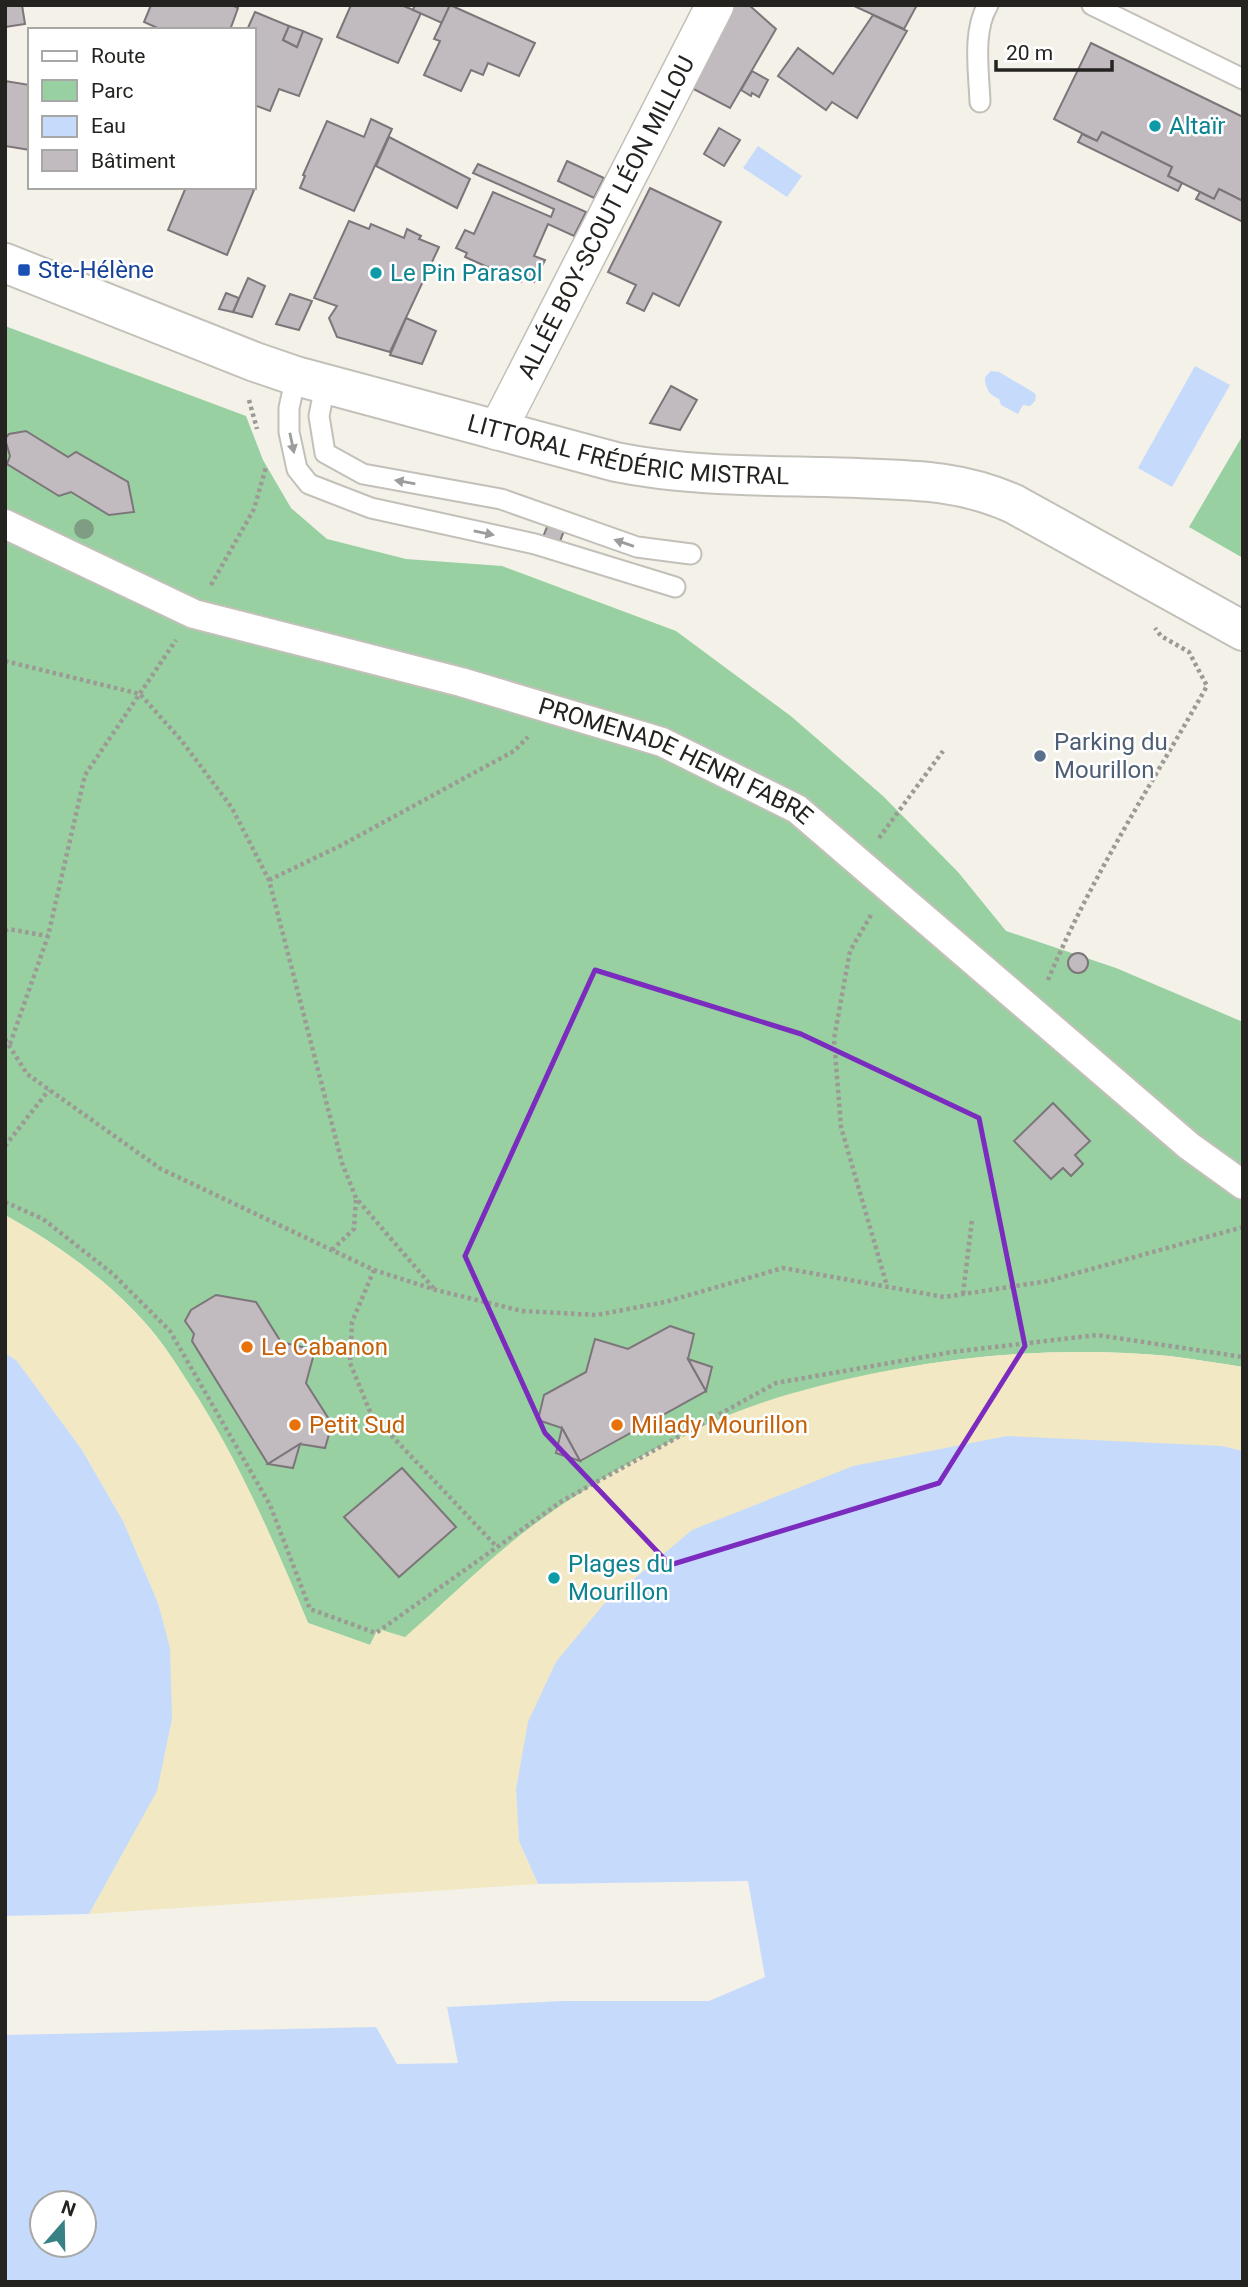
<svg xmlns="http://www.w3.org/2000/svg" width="1248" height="2287" viewBox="0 0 1248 2287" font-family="Roboto,sans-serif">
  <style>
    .green { fill: #98d0a1 }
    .sand { fill: #f2e8c3 }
    .water { fill: #c6dbfb; fill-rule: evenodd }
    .building { fill: #c1babf; stroke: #7c767a; stroke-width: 2 }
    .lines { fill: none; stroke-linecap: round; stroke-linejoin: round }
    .service-casing { stroke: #c2c0b8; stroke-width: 23 }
    .pedestrian-casing { stroke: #c2c0b8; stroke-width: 32 }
    .minor-casing { stroke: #c2c0b8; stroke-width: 40 }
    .secondary-casing { stroke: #c2c0b8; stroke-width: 42 }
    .path { stroke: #9c9a94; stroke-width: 4.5; stroke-dasharray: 3.5 3.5; stroke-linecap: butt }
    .service { stroke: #fff; stroke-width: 19 }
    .pedestrian { stroke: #fff; stroke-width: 28 }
    .minor { stroke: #fff; stroke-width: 37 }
    .secondary { stroke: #fff; stroke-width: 38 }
    .tree { fill: #7e9d82 }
    .oneway { fill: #9c9c9b }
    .marked { fill: none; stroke: #7b2cbf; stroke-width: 5; stroke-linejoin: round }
    .culture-dot { fill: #0f9aa8; stroke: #fff; stroke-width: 2.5 }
    .transit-dot { fill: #1a4fb4; stroke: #fff; stroke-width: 2.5 }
    .service-dot { fill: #5c6f8a; stroke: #fff; stroke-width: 2.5 }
    .food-dot { fill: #e8710a; stroke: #fff; stroke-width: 2.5 }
    .labels { text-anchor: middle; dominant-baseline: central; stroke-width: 5; stroke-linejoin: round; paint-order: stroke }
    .culture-label { font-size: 24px; fill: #0d838f; stroke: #fff; text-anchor: start }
    .street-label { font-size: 24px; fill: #242320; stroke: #fff }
    .transit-label { font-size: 24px; fill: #164399; stroke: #fff; text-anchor: start }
    .service-label { font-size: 24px; fill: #4e5e75; stroke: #fff; text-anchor: start }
    .food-label { font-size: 24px; fill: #c56008; stroke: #fff; text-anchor: start }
  </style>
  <rect width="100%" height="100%" fill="#f4f1e9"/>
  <g class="green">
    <path d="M5,326L246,416L263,460L291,508L327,539L406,559L502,566L676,631L792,717L883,796L958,872L1006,931L1116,968L1243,1022V1367C1218,1363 1194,1359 1169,1356C1041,1344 909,1359 786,1396C703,1420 621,1464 550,1514C498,1550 452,1596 405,1638L378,1629L370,1645L308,1623C273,1540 237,1457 187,1381C172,1357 156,1333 136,1313C98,1273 53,1242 5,1215Z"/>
    <path d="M1243,435V558L1189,527Z"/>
  </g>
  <path class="sand" d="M5,1215C53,1242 98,1273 136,1313C156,1333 172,1357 187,1381C237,1456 273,1539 308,1623L370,1645L378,1629L405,1637C452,1596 498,1549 550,1513C621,1464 703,1420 786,1395C909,1359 1041,1344 1169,1356C1194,1359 1218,1363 1243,1367V1451L1222,1446L516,1789L519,1841L538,1884L89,1914L157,1790L170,1648L158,1603L123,1521L82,1450L17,1361L5,1353Z"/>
  <g class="water">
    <path d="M758,146L802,176L787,197L743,168Z"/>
    <path d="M1195,366L1230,385L1172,487L1138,468Z"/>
    <path d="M991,371L999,372L1033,392L1036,395L1035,401L1030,406L1023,405L1018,414L1001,405L999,399C989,395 985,388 985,377Z"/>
    <path d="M5,1353L17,1361L82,1450L123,1521L158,1603L170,1648L172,1719L157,1791L89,1914L5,1916Z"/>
    <path d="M1007,1436L1222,1446L1243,1451V2282H5V2035L376,2027L397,2064L458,2063L447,2007L563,2001H709L765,1977L748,1881L538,1884L519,1841L516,1789L528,1722L556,1662L603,1605L692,1530L853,1466ZM84,2203V2245H42V2203Z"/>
  </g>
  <g class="building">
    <path d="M5,5H22L25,24L5,27Z"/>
    <path d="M151,5H232L238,8L230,30H162L144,22Z"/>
    <path d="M351,5H401L421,13L398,63L337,37Z"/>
    <path d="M415,5H450L442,23L413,10Z"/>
    <path d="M450,5L535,43L519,76L488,63L483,75L471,70L461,91L424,75L440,41L434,39Z"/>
    <path d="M726,5H749L776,29L730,108L684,84Z"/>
    <path d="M852,5H917L904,29Z"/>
    <path d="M255,12L289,26L283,40L297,47L303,31L322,39L299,96L279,89L270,111L254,105V30H247Z"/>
    <path d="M873,15L907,31L857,118L832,102L826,110L778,76L798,48L833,74Z"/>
    <path d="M289,26L303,31L297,47L283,40Z"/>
    <path d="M1091,43L1243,117V201L1219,189L1214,199L1168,176L1172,167L1102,132L1097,141L1054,119Z"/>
    <path d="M752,71L768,80L759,97L752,93L751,96L741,90Z"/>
    <path d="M5,81L30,85V150L5,146Z"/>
    <path d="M371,119L392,129L354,211L300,188L305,176L303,175L327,121L364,137Z"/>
    <path d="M719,128L740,140L724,166L704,154Z"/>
    <path d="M1102,132L1172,167L1168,176L1182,183L1178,191L1078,142L1082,134L1097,141Z"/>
    <path d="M389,137L470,179L457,208L376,166Z"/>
    <path d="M567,161L604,178L594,198L558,181Z"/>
    <path d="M478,164L586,212L574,236L548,224L534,256L545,260L534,282L523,278L521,282L465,257L467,253L456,248L465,230L474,234L493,192L551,217L554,209L473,173Z"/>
    <path d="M186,187H247L254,190L227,255L168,230Z"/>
    <path d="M650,188L721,222L679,306L653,293L644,311L627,303L636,285L608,272Z"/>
    <path d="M1219,189L1243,201V222L1196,199L1200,192L1214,199Z"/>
    <path d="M349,221L369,229L371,224L404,238L407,229L421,236L419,239L439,247L390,352L337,337L329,318L337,306L314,298Z"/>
    <path d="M248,278L265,286L252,317L233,312Z"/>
    <path d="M226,293L239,298L233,312L219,309Z"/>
    <path d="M290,294L312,301L299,330L276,324Z"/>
    <path d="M406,318L436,331L422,364L390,355Z"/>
    <path d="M671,386L697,400L680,430L650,423Z"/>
    <path d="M26,431L68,457L76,452L128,482L134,512L109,515L71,492L59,496L7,464L10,456L5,439L9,434Z"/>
    <path d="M549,522L565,528L559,544L543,537Z"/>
    <circle cx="1078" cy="963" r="10"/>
    <path d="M1053,1103L1090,1141L1075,1155L1083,1164L1071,1176L1063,1168L1051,1179L1014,1141Z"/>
    <path d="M216,1295L256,1302L281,1342L315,1350L306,1383L332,1424L325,1448L300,1444L268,1464L192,1341L194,1334L185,1321L191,1310Z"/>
    <path d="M670,1326L694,1334L688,1359L706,1391L580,1461L562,1428L538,1420L544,1395L586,1372L595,1339L628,1349Z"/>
    <path d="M688,1359L712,1367L706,1391Z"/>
    <path d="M562,1428L580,1461L556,1453Z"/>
    <path d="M300,1444L293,1468L268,1464Z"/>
    <path d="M402,1468L456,1527L399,1577L344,1517Z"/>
  </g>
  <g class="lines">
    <defs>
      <g id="service">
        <path d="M1092,5L1243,79"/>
        <path d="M980,102C979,73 972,31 988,5"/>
        <path d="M296,376L289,408V432L297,469L309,484L371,508L535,544L675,587"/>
        <path d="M325,385L319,416L325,453L363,474L501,499L637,547L691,554"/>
      </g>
      <g id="pedestrian">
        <path id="s1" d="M5,524L194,614L461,682L662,742L797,809L1189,1146L1243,1185"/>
      </g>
      <g id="minor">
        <path id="s2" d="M497,431L715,5"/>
      </g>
      <g id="secondary">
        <path id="s3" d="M5,263L255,362L296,376L616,462C694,478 777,475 857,478C913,480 961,480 1014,504L1243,631"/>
      </g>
    </defs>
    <use href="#service" class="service-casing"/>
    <use href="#pedestrian" class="pedestrian-casing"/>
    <use href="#minor" class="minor-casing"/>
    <use href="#secondary" class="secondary-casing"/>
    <g class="path">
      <path d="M249,400L257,429"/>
      <path d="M211,585L254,509L266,467"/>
      <path d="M5,661L140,694L181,740L232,808L269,880L342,1163L356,1198L435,1290"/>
      <path d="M879,838L943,751"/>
      <path d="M269,880L340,846L514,751L528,737"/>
      <path d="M871,915L850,951L834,1039L841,1127L887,1286"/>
      <path d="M5,931L8,929L48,936"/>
      <path d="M1048,980C1091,877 1153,782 1207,686L1189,652L1161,636L1155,628"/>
      <path d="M5,1039L27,1074L161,1169L374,1270L436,1290L522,1311L597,1315L665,1302L783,1268L944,1297L1048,1281L1243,1227"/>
      <path d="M10,1044L48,936L85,775L176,640"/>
      <path d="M5,1146L49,1090"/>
      <path d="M5,1202L43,1219L113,1274L170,1331L270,1505L310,1609L376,1633L562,1501L776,1383L952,1352L1097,1335L1243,1357"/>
      <path d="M332,1250L354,1229L356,1199"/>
      <path d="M374,1270L352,1322L350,1363L371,1414L497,1547"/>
      <path d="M963,1294L972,1220"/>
    </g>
    <use href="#service" class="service"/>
    <use href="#pedestrian" class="pedestrian"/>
    <use href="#minor" class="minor"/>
    <use href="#secondary" class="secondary"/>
  </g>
  <circle class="tree" cx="84" cy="529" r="10"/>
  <defs><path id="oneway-solid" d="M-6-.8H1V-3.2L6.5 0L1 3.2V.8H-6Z" transform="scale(1.75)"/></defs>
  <g class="oneway">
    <use href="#oneway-solid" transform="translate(292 443) rotate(78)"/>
    <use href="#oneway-solid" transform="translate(405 482) rotate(-170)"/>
    <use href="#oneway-solid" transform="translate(484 533) rotate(12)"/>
    <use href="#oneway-solid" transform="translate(624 543) rotate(-161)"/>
  </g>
  <path class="marked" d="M595,970L801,1034L979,1118L1025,1346L939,1483L670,1565L545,1433L465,1256Z"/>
  <g class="culture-dot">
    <circle cx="1155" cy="126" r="7"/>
    <circle cx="376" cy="273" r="7"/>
    <circle cx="554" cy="1578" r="7"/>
  </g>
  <rect class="transit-dot" x="17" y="263" width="14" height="14" rx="3.5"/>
  <circle class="service-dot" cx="1040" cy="756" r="7"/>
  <g class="food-dot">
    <circle cx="247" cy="1347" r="7"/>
    <circle cx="295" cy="1425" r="7"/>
    <circle cx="617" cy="1425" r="7"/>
  </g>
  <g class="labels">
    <g class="culture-label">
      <text x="1169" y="126">Altaïr</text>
      <text x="390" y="273">Le Pin Parasol</text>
      <text x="568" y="1564">Plages du<tspan x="568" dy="28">Mourillon</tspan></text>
    </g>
    <g class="street-label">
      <text stroke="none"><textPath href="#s2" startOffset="240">ALLÉE BOY-SCOUT LÉON MILLOU</textPath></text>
      <text stroke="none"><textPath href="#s3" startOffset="654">LITTORAL FRÉDÉRIC MISTRAL</textPath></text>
      <text stroke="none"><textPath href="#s1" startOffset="714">PROMENADE HENRI FABRE</textPath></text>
    </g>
    <g class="transit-label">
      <text x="38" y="270">Ste-Hélène</text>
    </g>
    <g class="service-label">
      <text x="1054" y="742">Parking du<tspan x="1054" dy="28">Mourillon</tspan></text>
    </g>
    <g class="food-label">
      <text x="261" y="1347">Le Cabanon</text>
      <text x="309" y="1425">Petit Sud</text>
      <text x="631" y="1425">Milady Mourillon</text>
    </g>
  </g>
  <rect width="1248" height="2287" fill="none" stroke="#242320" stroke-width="14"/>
  <rect x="28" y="28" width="228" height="161" fill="#ffffff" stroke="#a7a7a6" stroke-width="2"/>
  <rect x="42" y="51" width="35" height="10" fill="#ffffff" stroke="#a7a7a6" stroke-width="2"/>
  <text x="91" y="63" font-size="21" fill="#242320">Route</text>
  <rect x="42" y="80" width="35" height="21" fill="#98d0a1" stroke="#a7a7a6" stroke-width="2"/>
  <text x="91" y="98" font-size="21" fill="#242320">Parc</text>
  <rect x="42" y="116" width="35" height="21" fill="#c6dbfb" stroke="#a7a7a6" stroke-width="2"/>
  <text x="91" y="133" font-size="21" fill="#242320">Eau</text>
  <rect x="42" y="150" width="35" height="21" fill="#c1babf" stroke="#a7a7a6" stroke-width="2"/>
  <text x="91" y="168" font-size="21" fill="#242320">Bâtiment</text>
  <g transform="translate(63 2224) rotate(20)"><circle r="33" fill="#ffffff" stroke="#a7a7a6" stroke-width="2"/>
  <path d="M0-5L12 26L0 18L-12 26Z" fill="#388184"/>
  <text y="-10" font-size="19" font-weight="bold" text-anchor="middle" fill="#242320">N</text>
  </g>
  <path d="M996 60v10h116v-10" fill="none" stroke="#242320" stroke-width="3.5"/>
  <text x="1006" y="60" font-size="21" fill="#242320" stroke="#ffffff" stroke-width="5" paint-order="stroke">20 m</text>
</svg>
